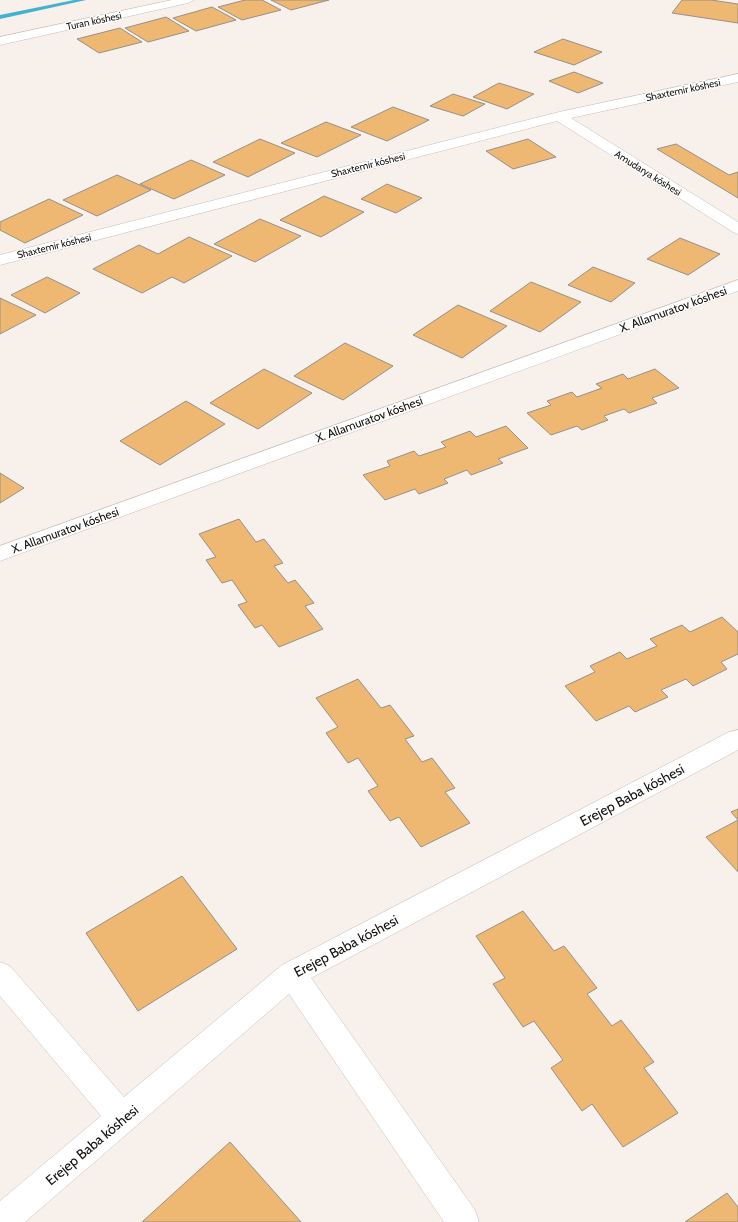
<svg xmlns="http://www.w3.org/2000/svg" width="738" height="1222" viewBox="0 0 738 1222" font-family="Cabin,sans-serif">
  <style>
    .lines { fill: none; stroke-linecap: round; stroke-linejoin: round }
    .stream { fill: #44b2cf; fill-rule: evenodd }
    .building { fill: #eeb873; stroke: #95908a }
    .minor-casing { stroke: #c6beba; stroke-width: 1 }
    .minor { fill: #fff; fill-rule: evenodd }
    .labels { text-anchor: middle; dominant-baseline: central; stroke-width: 3; stroke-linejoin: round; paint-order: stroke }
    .far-street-label { font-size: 10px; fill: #12100e; stroke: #fff }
    .street-label { font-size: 12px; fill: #12100e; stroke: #fff }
    .near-street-label { font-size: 14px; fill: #12100e; stroke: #fff }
  </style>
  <rect width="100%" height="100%" fill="#f8f0eb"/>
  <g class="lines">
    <path class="stream" d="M74,0H86L0,19V15Z"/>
  </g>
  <g class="building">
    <path d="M245,0H262L281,10L242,20L218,7Z"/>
    <path d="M271,0H329L291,10Z"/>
    <path d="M682,0H711L738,4V23L672,13Z"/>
    <path d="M212,7L236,20L196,31L173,18Z"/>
    <path d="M166,17L189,31L148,42L125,28Z"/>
    <path d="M120,28L142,42L99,53L77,39Z"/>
    <path d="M563,39L602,52L574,65L534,52Z"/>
    <path d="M574,72L603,83L578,93L549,81Z"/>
    <path d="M499,83L534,94L507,109L473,97Z"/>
    <path d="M453,94L485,104L463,116L430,106Z"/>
    <path d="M393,107L429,120L387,141L351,127Z"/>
    <path d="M326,122L361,135L317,157L281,143Z"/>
    <path d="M260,139L295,153L248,177L213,162Z"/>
    <path d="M528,139L556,157L513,169L486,151Z"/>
    <path d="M676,144L729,175L738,172V198L657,149Z"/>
    <path d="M191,160L225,175L174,199L140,184Z"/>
    <path d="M117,175L151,190L97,216L63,200Z"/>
    <path d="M387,184L422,198L396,213L361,199Z"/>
    <path d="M324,196L364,212L321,237L280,220Z"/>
    <path d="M49,199L83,215L25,243L0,230V222Z"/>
    <path d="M260,219L301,236L255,262L214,244Z"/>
    <path d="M189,237L232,256L184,283L172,277L142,293L93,269L139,245L158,254Z"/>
    <path d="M680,238L720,254L688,275L647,259Z"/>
    <path d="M593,267L635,283L611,302L568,285Z"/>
    <path d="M47,277L80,293L45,313L11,295Z"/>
    <path d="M531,282L581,302L540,332L490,311Z"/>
    <path d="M0,298L36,315L0,334Z"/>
    <path d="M458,305L507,326L462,358L413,335Z"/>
    <path d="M345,343L393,366L343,400L294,376Z"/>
    <path d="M264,369L312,393L258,429L210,403Z"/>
    <path d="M655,369L679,388L652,398L657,403L629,413L624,409L604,416L608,420L582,430L577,426L551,435L527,413L551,405L547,401L572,392L577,397L602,388L596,384L623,374L628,379Z"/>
    <path d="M186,401L225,424L160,465L120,441Z"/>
    <path d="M506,426L528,448L498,459L503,463L471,475L467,470L444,479L448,483L419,494L415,489L385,500L363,475L390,466L387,461L414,451L419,456L446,447L441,442L470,431L476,437Z"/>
    <path d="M0,473L24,488L0,503Z"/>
    <path d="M239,519L256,542L264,539L283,563L274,566L288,583L295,580L314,603L305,606L323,629L279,647L262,625L255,628L238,605L247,602L232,580L222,583L206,560L216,557L199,534Z"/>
    <path d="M722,617L738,632V654L721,662L727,669L693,686L686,679L661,690L668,697L635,712L629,706L596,721L565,686L595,672L590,666L620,652L627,659L657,646L650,639L682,625L690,632Z"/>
    <path d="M358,679L381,708L390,705L414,736L405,739L422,762L432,758L455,788L445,792L470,823L421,847L399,817L390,821L368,791L378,786L358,758L348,763L326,733L338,727L316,698Z"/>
    <path d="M738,809V872L706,837L738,820L731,812Z"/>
    <path d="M182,876L237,949L138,1011L86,933Z"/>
    <path d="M523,911L554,951L564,946L597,988L587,994L612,1026L621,1020L654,1062L644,1068L678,1113L623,1147L592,1104L582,1111L551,1068L563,1060L534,1021L523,1027L493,984L505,978L476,936Z"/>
    <path d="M230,1142L301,1222H142Z"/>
    <path d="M727,1193L738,1207V1222H685Z"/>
  </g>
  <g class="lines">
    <defs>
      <g id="minor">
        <path d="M172,0H194L188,3L0,45V37Z"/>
        <path d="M738,74V82L571,118L738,222V234L733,232L557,121L0,265V255L559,112Z"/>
        <path d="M738,280V291L0,561V546Z"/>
        <path d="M738,730V750L311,978L475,1210L479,1222H444L289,994L25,1222H0V1201L101,1116L0,996V962L10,966L124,1097L282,965L729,732Z"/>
      </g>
    </defs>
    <use href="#minor" class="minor-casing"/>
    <use href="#minor" class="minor"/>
  </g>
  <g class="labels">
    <g class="far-street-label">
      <text transform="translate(94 21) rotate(-12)">Turan kóshesi</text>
      <text transform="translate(683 90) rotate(-12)">Shaxtemir kóshesi</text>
      <text transform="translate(368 165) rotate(-14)">Shaxtemir kóshesi</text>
      <text transform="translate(648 173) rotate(32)">Amudarya kóshesi</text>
      <text transform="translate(54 246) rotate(-14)">Shaxtemir kóshesi</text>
    </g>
    <g class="street-label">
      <text transform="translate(673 309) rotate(-20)">X. Allamuratov kóshesi</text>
      <text transform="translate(369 419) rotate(-20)">X. Allamuratov kóshesi</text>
      <text transform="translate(65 530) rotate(-20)">X. Allamuratov kóshesi</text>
    </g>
    <g class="near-street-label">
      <text transform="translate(632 795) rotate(-28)">Erejep Baba kóshesi</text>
      <text transform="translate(346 946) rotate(-28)">Erejep Baba kóshesi</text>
      <text transform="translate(92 1145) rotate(-40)">Erejep Baba kóshesi</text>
    </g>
  </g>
</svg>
